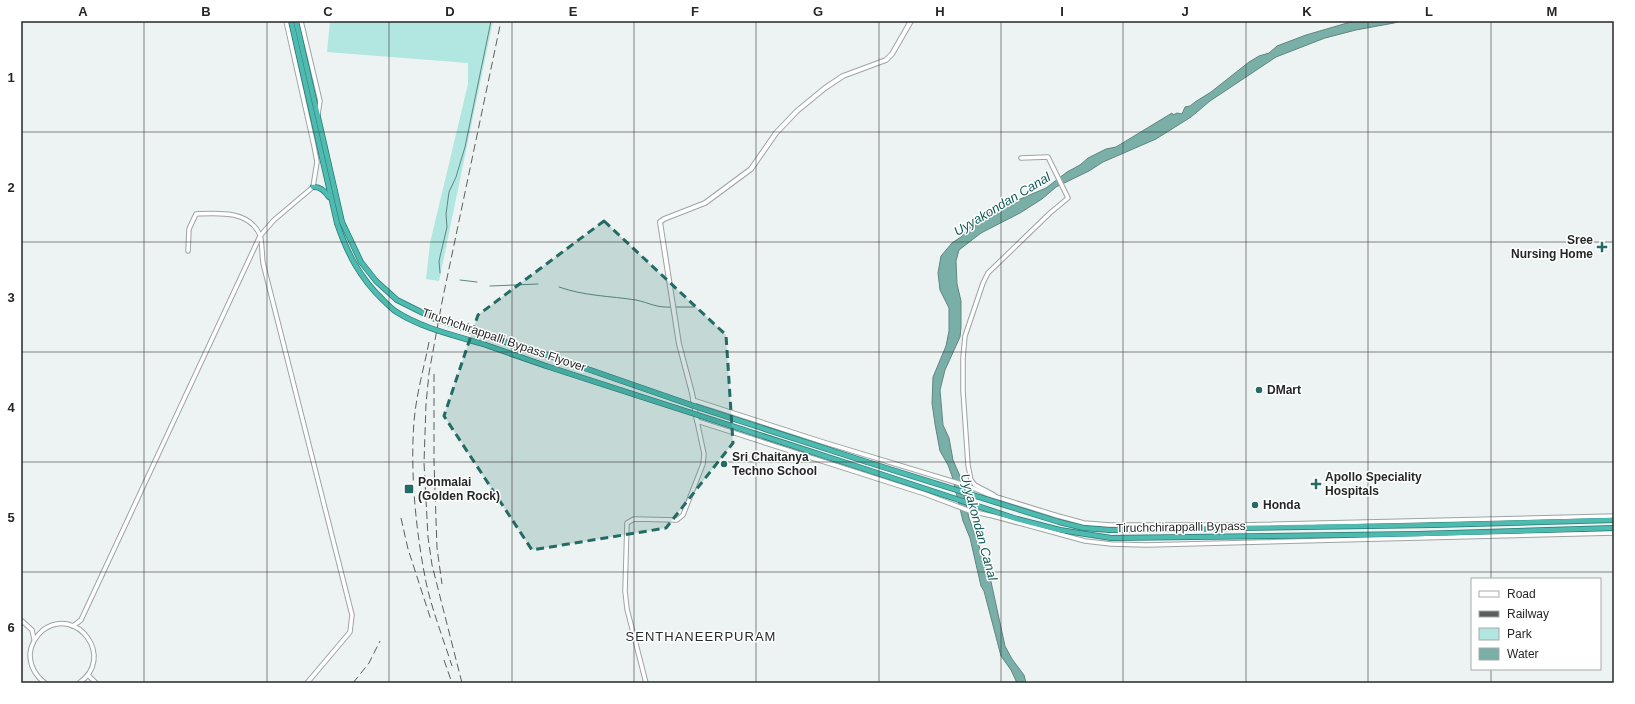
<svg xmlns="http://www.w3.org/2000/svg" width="1635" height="704" viewBox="0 0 1635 704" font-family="Arial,sans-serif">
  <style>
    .green { fill: #b1e7e0 }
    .water { fill: #7aafa8; stroke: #608681 }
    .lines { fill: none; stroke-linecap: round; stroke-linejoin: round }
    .stream { stroke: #608681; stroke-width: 1 }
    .tertiary-casing { stroke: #9ea4a3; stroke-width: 5.5 }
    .secondary-casing { stroke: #9ea4a3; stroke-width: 6 }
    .trunk-casing { stroke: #247b74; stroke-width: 6 }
    .tertiary { stroke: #fff; stroke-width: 3.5 }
    .secondary { stroke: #fff; stroke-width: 4 }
    .trunk { stroke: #4fbab0; stroke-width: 4.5 }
    .rail { stroke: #5b5e5e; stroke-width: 1; stroke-dasharray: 8 4; stroke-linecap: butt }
    .trunk-bridge-casing { stroke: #247b74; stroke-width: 6; stroke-linecap: butt }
    .trunk-bridge { stroke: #4fbab0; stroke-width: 4.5 }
    .marked { fill: #236c65; fill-opacity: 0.2; stroke: #236c65; stroke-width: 3; stroke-dasharray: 8 5; stroke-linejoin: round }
    .grid { fill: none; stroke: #252727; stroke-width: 1; stroke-opacity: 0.55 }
    .poi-dot { fill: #236c65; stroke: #fff; stroke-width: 1.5 }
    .labels { text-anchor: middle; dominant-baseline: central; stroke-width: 3; stroke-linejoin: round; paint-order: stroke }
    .poi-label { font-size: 12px; font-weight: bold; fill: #252727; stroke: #fff; text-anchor: start }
    .street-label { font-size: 12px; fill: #252727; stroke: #fff }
    .water-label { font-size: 13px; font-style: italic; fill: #115c56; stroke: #fff }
    .neighbourhood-label { font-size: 13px; letter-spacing: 1px; fill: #272c2b; stroke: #fff }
    .neatline { fill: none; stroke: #252727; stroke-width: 1.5 }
    .grid-label { font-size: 13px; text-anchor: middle; font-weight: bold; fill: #252727 }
  </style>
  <rect width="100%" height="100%" fill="#edf3f2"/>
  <path class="green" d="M330,21H493L439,281L426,279L430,243L468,84V63L327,52Z"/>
  <path class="water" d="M1354,21H1400L1394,23L1356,30L1325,38L1276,57L1210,101L1191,117L1156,139L1103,162L1089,171L1056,187L1042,199L1020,213L981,233L959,250L956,261L957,284L961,301V328L960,337L945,370L940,390L943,425L949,438L953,460L963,483L964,495L969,518L990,577L1005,646L1012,659L1024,675L1026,683H1017L1011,670L1001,656L984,591L981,586L970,538L963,521L952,476L948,465L940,451L935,424L932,403L933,377L946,346L949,331V308L940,290L938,273L941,256L952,243L961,237L970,226L990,212L1046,188L1067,172L1080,165L1088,158L1106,149L1116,147L1172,113L1173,115L1177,113L1182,114L1185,107L1190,106L1195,102L1211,92L1249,62L1259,56L1269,53L1277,46L1306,35Z"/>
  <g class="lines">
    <g class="stream">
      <path d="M440,273L439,261L447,227L446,214L449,192L456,177L465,147L491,21"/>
      <path d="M460,280L477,282"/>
      <path d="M490,286L538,284"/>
      <path d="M559,287C584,296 610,296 636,300C650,303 656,308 672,307"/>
      <path d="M675,307H694"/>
    </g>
    <defs>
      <g id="tertiary">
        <path d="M301,21L320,101L318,114"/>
        <path d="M188,251L189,229L196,214C218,213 249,210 260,235C262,239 262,256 263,263L352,615L350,632L307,683"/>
        <path d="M693,400L823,442L968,486L987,494L1058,516L1084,523L1110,525H1242L1614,516"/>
        <path d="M994,495L975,485L971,480L968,465L963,391V358L965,336L983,283L988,273L1050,213L1068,198L1048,157L1021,158"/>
        <path d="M21,620L32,630L34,639"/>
        <path d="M73,626L81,620L260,236L274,220L313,187L317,162L314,146L286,21"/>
        <path d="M88,675L96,683"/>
        <path d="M45,683C36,676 30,666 30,654C31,644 36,636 43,630C77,605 116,658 79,683"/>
        <path d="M646,683L627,609L625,591L627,523L634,519L677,520L683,515L703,464L704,454L697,421L925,494L970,511L993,516L1085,541L1111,544L1147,545L1614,533"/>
      </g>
      <path id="secondary" d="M697,421L692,393L679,344L660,222L664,219L705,203L751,169L776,133L797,111L825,88L843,76L886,60L892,54L911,21"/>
      <g id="trunk">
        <path d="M291,21L337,223"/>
        <path d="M296,21L342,222"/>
        <path d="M313,187C320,186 325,191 329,197"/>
        <path d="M486,336L550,356"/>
        <path d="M483,344L546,366"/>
        <path d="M867,462L1059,522L1084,528L1110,530L1433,525L1614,520"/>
        <path d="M865,469L1017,519L1060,530L1111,538L1418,534L1614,528"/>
      </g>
    </defs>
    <use href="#tertiary" class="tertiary-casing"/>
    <use href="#secondary" class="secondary-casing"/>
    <use href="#trunk" class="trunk-casing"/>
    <use href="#tertiary" class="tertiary"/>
    <use href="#secondary" class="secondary"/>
    <use href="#trunk" class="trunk"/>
    <g class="rail">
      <path d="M429,342C424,368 416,395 414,422C410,473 416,532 426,582C432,610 443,638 452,666"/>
      <path d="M434,374V461L437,548L442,584"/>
      <path d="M401,518L408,549L431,620"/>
      <path d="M444,660L452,683"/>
      <path d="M353,683L369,663L380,641"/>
      <path d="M462,683L432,565L428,537L424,463L426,404L429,373L442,302L501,21"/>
    </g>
    <defs>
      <g id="trunk-bridge">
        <path d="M342,222L361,262L376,281L397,300L435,319L486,336"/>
        <path d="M337,223C347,253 360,278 383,300C387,304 391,308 395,311C421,328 453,335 483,344"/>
        <path d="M550,356L694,406L867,462"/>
        <path d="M546,366L865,469"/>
      </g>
    </defs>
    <use href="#trunk-bridge" class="trunk-bridge-casing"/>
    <use href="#trunk-bridge" class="trunk-bridge"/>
  </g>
  <path class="marked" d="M604,221L726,335L733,443L666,528L532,550L444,416L478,315Z"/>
  <path class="grid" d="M144,21V683M267,21V683M389,21V683M512,21V683M634,21V683M756,21V683M879,21V683M1001,21V683M1123,21V683M1246,21V683M1368,21V683M1491,21V579M21,132H1614M21,242H1614M21,352H1614M21,462H1614M21,572H1614M1491,669V683"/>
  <g class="poi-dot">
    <path d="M1600 241h4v4h4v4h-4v4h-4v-4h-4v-4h4z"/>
    <circle cx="1259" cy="390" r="4"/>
    <circle cx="724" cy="464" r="4"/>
    <path d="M1314 478h4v4h4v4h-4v4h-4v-4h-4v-4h4z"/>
    <rect x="404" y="484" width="10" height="10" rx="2"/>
    <circle cx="1255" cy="505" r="4"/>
  </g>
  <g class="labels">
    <g class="poi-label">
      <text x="1593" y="240" text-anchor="end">Sree<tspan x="1593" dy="14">Nursing Home</tspan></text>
      <text x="1267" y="390">DMart</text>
      <text x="732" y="457">Sri Chaitanya<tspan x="732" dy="14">Techno School</tspan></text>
      <text x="1325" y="477">Apollo Speciality<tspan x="1325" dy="14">Hospitals</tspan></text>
      <text x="418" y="482">Ponmalai<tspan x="418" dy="14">(Golden Rock)</tspan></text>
      <text x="1263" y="505">Honda</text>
    </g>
    <g class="street-label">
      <text transform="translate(504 340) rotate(19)">Tiruchchirappalli Bypass Flyover</text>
      <text transform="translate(1181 527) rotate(-1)">Tiruchchirappalli Bypass</text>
    </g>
    <g class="water-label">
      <text transform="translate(1002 204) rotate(-31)">Uyyakondan Canal</text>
      <text transform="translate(979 527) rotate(75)">Uyyakondan Canal</text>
    </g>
    <g class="neighbourhood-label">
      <text x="701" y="636">SENTHANEERPURAM</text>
    </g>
  </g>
  <rect width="1635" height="704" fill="none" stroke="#ffffff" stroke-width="44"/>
  <rect x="1471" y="578" width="130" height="92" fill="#ffffff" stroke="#a8a9a9"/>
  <rect x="1479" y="591" width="20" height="6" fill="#ffffff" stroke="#a8a9a9"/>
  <text x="1507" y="598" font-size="12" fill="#252727">Road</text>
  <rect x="1479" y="611" width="20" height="6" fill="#5b5e5e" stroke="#a8a9a9"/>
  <text x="1507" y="618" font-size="12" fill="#252727">Railway</text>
  <rect x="1479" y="628" width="20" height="12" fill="#b1e7e0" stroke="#a8a9a9"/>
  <text x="1507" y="638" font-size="12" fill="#252727">Park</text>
  <rect x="1479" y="648" width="20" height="12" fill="#7aafa8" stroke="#a8a9a9"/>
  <text x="1507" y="658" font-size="12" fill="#252727">Water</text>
  <rect x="22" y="22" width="1591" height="660" class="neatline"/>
  <g class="grid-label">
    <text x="83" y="16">A</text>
    <text x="206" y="16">B</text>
    <text x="328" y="16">C</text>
    <text x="450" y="16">D</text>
    <text x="573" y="16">E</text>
    <text x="695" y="16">F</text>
    <text x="818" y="16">G</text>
    <text x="940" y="16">H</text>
    <text x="1062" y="16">I</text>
    <text x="1185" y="16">J</text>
    <text x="1307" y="16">K</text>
    <text x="1429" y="16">L</text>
    <text x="1552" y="16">M</text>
    <text x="11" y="82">1</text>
    <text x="11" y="192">2</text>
    <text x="11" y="302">3</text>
    <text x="11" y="412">4</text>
    <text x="11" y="522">5</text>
    <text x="11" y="632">6</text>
  </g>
</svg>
